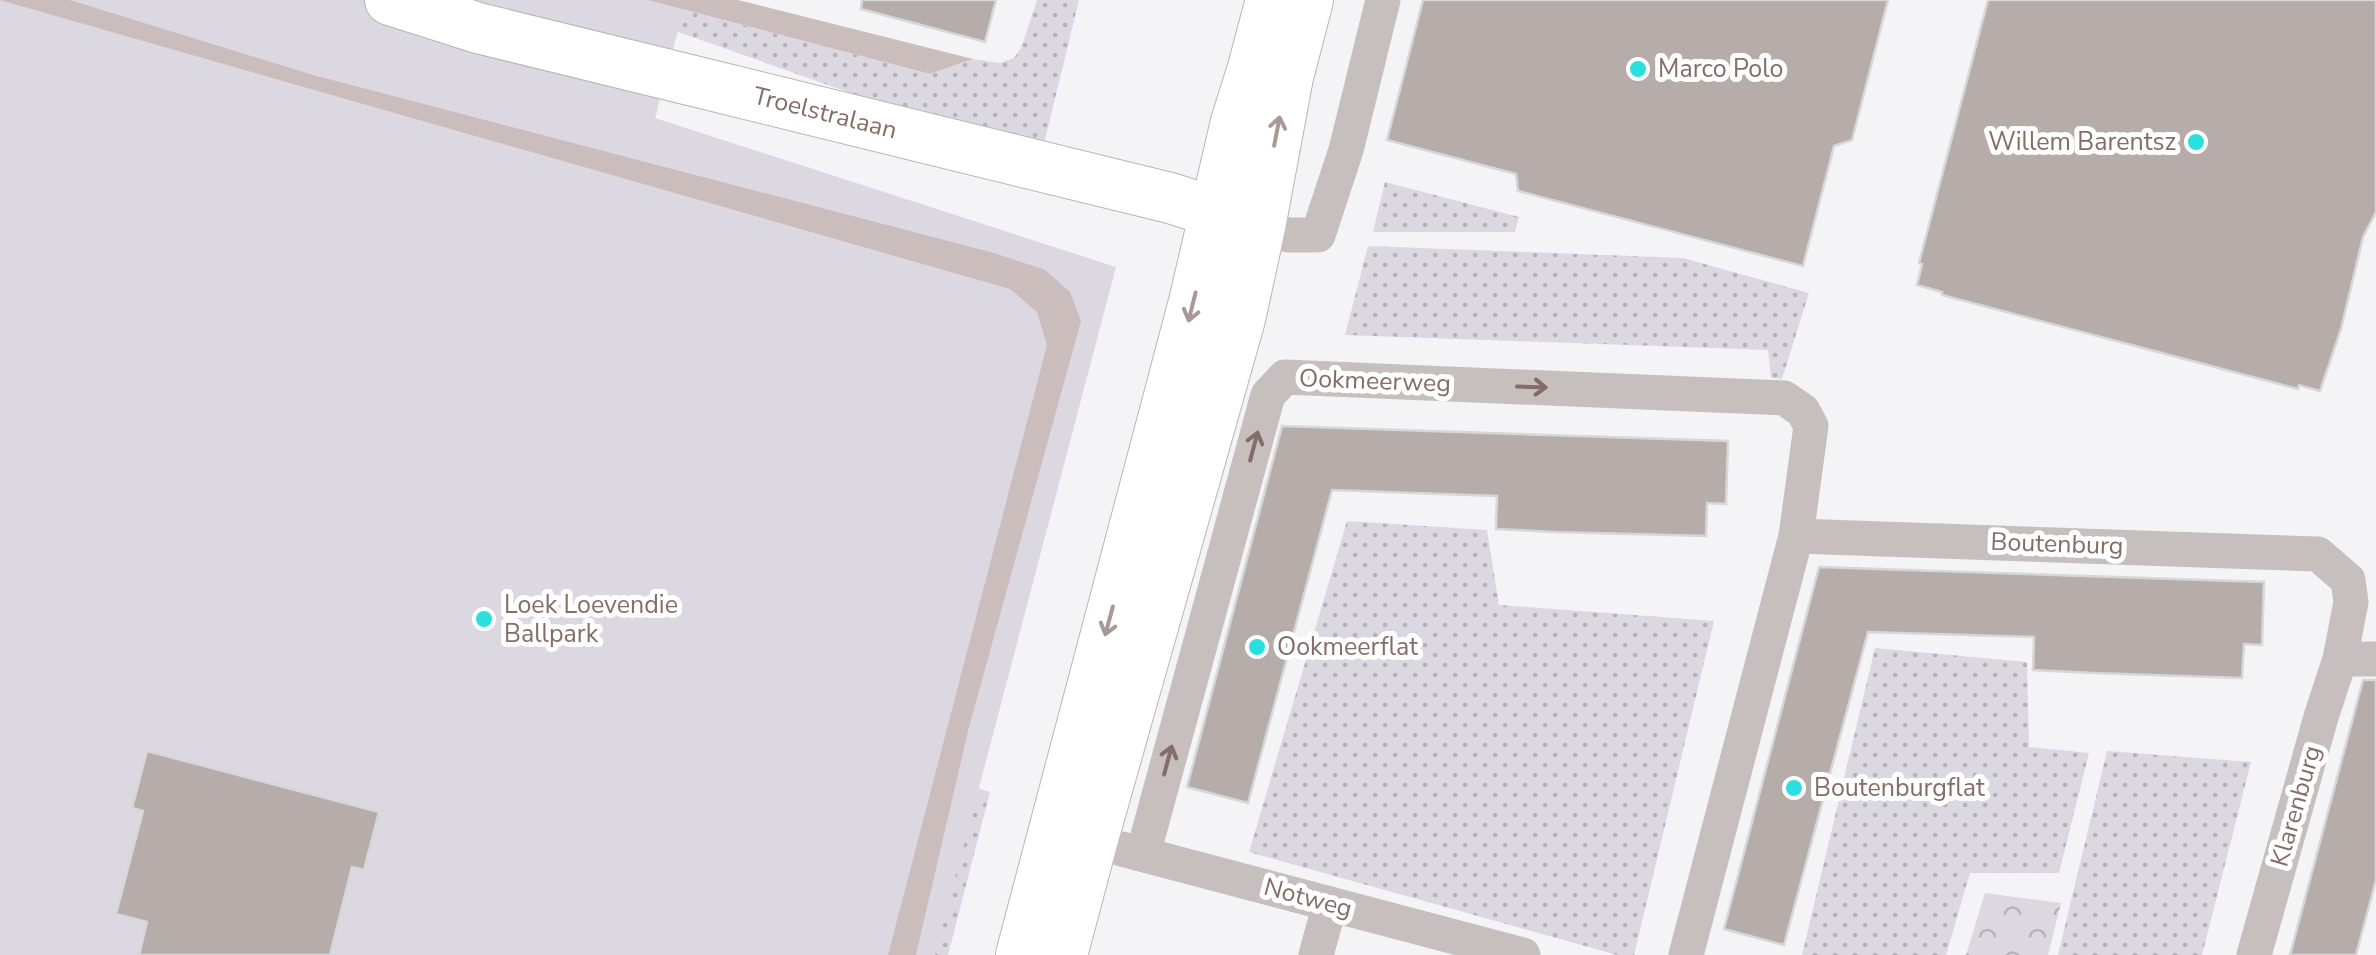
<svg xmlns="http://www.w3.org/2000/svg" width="2376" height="955" viewBox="0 0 2376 955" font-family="'Nunito Sans',sans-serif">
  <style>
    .grass { fill: url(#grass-dots) }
    .park { fill: url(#park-crowns) }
    .pitch { fill: #dbd8e1 }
    .water { fill: #ccbdbd }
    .building { fill: #b6aca9; stroke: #d6d7d8; stroke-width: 2.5 }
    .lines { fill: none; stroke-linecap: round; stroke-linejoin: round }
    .secondary-casing { stroke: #bcb4b2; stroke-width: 52 }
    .street { stroke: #c6bfbd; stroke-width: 35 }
    .secondary { stroke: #fff; stroke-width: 50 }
    .oneway { stroke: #a99994 }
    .oneway2 { stroke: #846d66 }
    .poi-dot { fill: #2bdfde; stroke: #fff; stroke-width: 4 }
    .labels { text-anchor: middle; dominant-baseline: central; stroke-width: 10; stroke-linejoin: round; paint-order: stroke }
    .poi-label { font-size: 25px; fill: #846d66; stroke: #fff; text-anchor: start }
    .street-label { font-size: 25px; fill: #846d66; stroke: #fff }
  </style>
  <defs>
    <pattern id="grass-dots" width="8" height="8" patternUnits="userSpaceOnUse" patternTransform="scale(2.5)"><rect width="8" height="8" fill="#dbd8e1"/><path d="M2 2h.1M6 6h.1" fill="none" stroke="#b7b3ba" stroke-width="1.8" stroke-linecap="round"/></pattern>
    <pattern id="park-crowns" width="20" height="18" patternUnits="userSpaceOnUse" patternTransform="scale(2.5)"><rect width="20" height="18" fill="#dbd8e1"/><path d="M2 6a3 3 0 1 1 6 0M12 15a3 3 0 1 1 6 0" fill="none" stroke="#b7b3ba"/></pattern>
  </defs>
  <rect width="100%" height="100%" fill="#f4f4f7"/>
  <g class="grass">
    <path d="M648,0L930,74L973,59L1000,63L1014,58L1021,48L1037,0H1079L1043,148L930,121L596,3Z"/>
    <path d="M1385,182L1519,217L1515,232H1373Z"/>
    <path d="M1368,246L1683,258L1809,293L1782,379L1771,378L1768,350L1345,335Z"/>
    <path d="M1347,521L1487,530L1499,605L1714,621L1634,955H1617L1249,852Z"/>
    <path d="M1875,648L2027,662L2029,747L2089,753L2059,873H1970L1946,955H1802Z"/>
    <path d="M2107,751L2251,762L2202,955H2058Z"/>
    <path d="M957,782L990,792L948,955H916Z"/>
  </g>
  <path class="park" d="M1985,893L2061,903L2048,955H1966Z"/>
  <path class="pitch" d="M0,0H686L655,118L1116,267L935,955H0Z"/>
  <g class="water">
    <path d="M0,0H70L313,75L994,253L1045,270L1070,292L1081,321L968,731L916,955H888L1047,345L1037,312L1010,289Z"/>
    <path d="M648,0H738L973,59L930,74Z"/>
  </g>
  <g class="building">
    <path d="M862,0H996L985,42L861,9Z"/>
    <path d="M1423,0H1888L1852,140L1834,146L1803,266L1518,191L1516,174L1387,140Z"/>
    <path d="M1988,0H2376V212L2363,237L2341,329L2320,391L2299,385L2298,389L2143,348L1942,295V292L1917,285L1922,264L1919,263Z"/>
    <path d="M1282,426L1728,441L1726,504L1707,503L1706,536L1556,532L1496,529L1497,496L1332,490L1248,803L1187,787Z"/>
    <path d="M1819,567L2264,582L2262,645L2244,644L2242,678L2093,673L2033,670L2034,637L1868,632L1784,945L1724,929Z"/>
    <path d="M2363,680H2376V880L2356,955H2290Z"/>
    <path d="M147,751L379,812L364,870L352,867L330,955H139L147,922L116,914L143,811L132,808Z"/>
  </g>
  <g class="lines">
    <defs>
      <g id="secondary">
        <path d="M390,0L478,28L1170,198L1246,222"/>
        <path d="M1021,955L1194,302L1236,122L1253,68L1271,0"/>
        <path d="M1062,955L1092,842L1240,319L1260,227L1288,77L1308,0"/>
      </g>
    </defs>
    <use href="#secondary" class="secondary-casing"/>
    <g class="street">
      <path d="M1260,227L1288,235H1318L1346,150L1383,0"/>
      <path d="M1122,849L1523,955"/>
      <path d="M1143,854L1268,395L1285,377L1784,398L1803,411L1811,426L1796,536"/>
      <path d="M1316,955L1330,904"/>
      <path d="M1686,955L1796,536L2318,554L2348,580L2351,602L2340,659"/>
      <path d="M2254,955L2321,717L2340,659H2376"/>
    </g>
    <use href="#secondary" class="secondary"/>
  </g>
  <defs><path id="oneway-shaft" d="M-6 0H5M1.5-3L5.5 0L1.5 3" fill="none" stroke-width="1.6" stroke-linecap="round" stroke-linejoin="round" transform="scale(2.5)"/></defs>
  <g class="oneway">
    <use href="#oneway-shaft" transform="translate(1277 131) rotate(-79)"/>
    <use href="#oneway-shaft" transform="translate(1192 307) rotate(104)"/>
    <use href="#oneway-shaft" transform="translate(1109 621) rotate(105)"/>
  </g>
  <g class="oneway2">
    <use href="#oneway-shaft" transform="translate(1532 387) rotate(2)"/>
    <use href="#oneway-shaft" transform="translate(1254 446) rotate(-75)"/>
    <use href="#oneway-shaft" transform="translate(1168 760) rotate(-75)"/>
  </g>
  <g class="poi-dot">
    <circle cx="1638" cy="69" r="10"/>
    <circle cx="2196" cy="142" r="10"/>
    <circle cx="484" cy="619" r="10"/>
    <circle cx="1257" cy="647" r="10"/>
    <circle cx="1794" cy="788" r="10"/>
  </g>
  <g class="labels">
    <g class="poi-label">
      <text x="1658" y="69">Marco Polo</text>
      <text x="2176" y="142" text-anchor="end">Willem Barentsz</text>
      <text x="504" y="605">Loek Loevendie<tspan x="504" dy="29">Ballpark</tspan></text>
      <text x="1277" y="647">Ookmeerflat</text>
      <text x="1814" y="788">Boutenburgflat</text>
    </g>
    <g class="street-label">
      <text transform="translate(825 113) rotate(14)">Troelstralaan</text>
      <text transform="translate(1375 381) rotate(2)">Ookmeerweg</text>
      <text transform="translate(2057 544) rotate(2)">Boutenburg</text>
      <text transform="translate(2296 806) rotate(-74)">Klarenburg</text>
      <text transform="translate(1308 898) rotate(15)">Notweg</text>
    </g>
  </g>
</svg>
